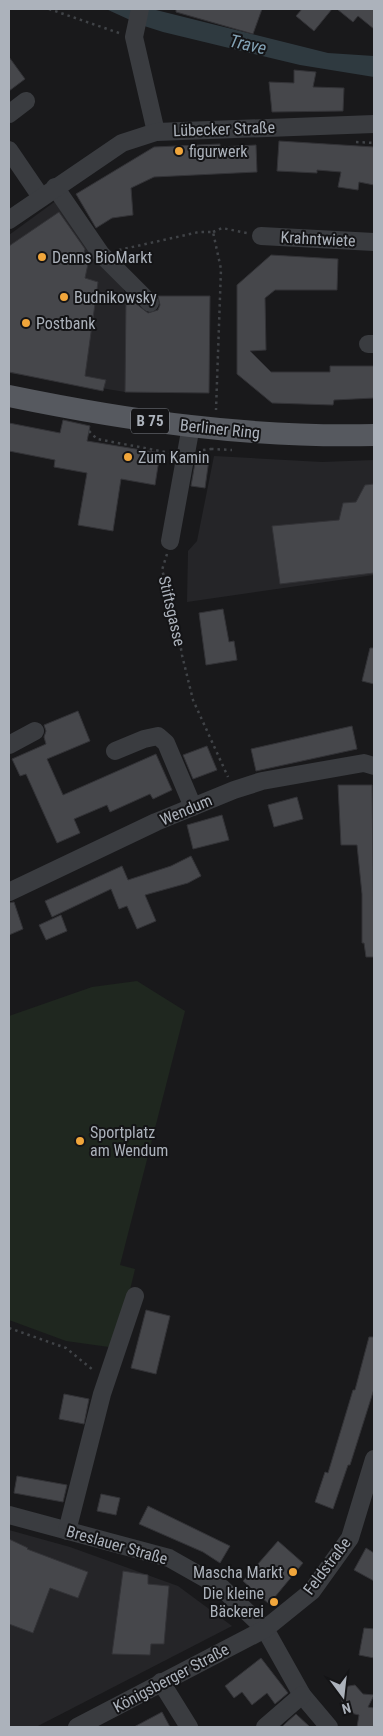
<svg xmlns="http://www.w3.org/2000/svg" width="383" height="1736" viewBox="0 0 383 1736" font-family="'Roboto Condensed',sans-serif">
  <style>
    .built { fill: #252528 }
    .green { fill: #1f271f }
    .water { fill: #2f3a40 }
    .building { fill: #46474b; stroke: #333337 }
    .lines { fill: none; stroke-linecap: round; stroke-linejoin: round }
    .path { stroke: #404347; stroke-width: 2.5; stroke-dasharray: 2.5 4; stroke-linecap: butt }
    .minor { stroke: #3a3c40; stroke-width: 18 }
    .major { stroke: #56595f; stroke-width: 22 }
    .poi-dot { fill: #f1a63b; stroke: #141416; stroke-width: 2 }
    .labels { text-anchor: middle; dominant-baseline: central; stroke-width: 4; stroke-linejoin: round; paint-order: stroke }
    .shield { fill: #141416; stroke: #7e838a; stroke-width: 1 }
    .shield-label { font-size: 15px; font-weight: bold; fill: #acb2bb }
    .street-label { font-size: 16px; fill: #acb2bb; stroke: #141416 }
    .poi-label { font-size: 16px; fill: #acb2bb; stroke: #141416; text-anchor: start }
    .water-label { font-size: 18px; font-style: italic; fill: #83a2b5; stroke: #141416 }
  </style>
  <rect width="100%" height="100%" fill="#19191b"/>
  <g class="built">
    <path d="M68,192L115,263L126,296L125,392L9,373V235Z"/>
    <path d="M214,456L322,462L374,460V575L187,602L188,551L197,541Z"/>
    <path d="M9,1530L70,1547L178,1586L232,1626L36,1727H9Z"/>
  </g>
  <path class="green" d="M137,981L185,1011L120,1265L135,1269L116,1348L66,1341L9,1320V1016L92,987Z"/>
  <path class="water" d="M106,9H152L328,53L374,56V77L300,65L163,32L141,25Z"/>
  <g class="building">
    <path d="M176,9H262L253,34L176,12Z"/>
    <path d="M302,9H332L314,31L296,16Z"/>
    <path d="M337,9H374V29L358,16L353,22Z"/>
    <path d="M9,57L25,79L9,91Z"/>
    <path d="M294,70L316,72L313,87L344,88L343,111L272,112L269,82L294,83Z"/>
    <path d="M279,141L374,147V185L359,182L358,190L338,187L341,172L317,170V173L277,171Z"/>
    <path d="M220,144V147L256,145L257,172L154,177L131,188L133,215L112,218L96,228L76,194L154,147Z"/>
    <path d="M59,212L85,249L83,260L88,264L85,278L98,282L85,376L106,380L103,391L9,372V246Z"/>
    <path d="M271,255L338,259L337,290H275L265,298L266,350L250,351L271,372H330V366H374V398L334,400L333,405L272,403L237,374V285Z"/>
    <path d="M126,296L148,313L158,310L160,305L158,296H210L209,393L125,392Z"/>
    <path d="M63,420L90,426L87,441L160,453L155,485L121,479L113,531L78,525L87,473L54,467L55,460L9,451V423L60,433Z"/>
    <path d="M196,457L209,459L205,488L191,486Z"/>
    <path d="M374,484V573L280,584L272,526L339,520L343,503L356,502L365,485Z"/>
    <path d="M223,609L229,642L234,641L237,660L206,665L199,613Z"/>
    <path d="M370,648H374V684L362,681Z"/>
    <path d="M78,711L90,741L47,759L63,795L156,754L172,790L153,799L150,794L110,812L107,805L74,819L80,833L57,843L26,774L20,776L12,759L46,744L44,737L46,731L44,725Z"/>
    <path d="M352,726L357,749L256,771L251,749Z"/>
    <path d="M207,746L217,770L193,779L183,755Z"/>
    <path d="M338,785H372L374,957H366L364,943H362V894L357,845H341Z"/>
    <path d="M297,797L303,819L274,827L268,805Z"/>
    <path d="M222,815L229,840L193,849L187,825Z"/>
    <path d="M191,856L201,876L188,883L145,895L156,921L137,929L127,906L119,909L111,889L52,917L45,901L122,866L128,880L171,866Z"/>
    <path d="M14,902L23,929L9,935V903Z"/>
    <path d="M61,915L67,931L46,940L39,925Z"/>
    <path d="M146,1310L170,1316L156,1374L131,1368Z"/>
    <path d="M369,1337H374V1389L350,1465H348L333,1509L315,1502L325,1472L328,1473L353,1390H355Z"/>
    <path d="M64,1394L89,1399L84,1424L59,1419Z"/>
    <path d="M17,1476L67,1485L63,1502L14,1493Z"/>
    <path d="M101,1494L120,1498L116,1515L97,1511Z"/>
    <path d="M148,1506L230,1546L220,1563L203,1552L139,1524Z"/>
    <path d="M9,1539L28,1548L27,1549L88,1572L78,1598L50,1588L33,1633L9,1624Z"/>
    <path d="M278,1541L303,1563L269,1604L243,1581Z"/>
    <path d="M366,1548L374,1553V1581L354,1570Z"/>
    <path d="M123,1571L148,1575V1584L169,1586L164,1644H151L150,1655L112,1654Z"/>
    <path d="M364,1628L374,1629V1658L359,1655Z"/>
    <path d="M261,1658L288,1693L275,1704L267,1693L252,1705L242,1692L234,1698L225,1686Z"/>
    <path d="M355,1685L363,1694L374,1695L368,1707L374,1708V1727H357L359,1715L346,1712L341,1698L343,1687Z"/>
    <path d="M162,1712L170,1727H134Z"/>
    <path d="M296,1714L310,1727H282L287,1722Z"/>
  </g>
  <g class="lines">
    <g class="path">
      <path d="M49,9L119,33"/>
      <path d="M356,142L374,143"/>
      <path d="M213,232L222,228L247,233"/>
      <path d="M119,250L199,232H213L221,269L216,410"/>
      <path d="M89,431L97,439L171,453"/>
      <path d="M211,449L232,450"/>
      <path d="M203,450L211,449L212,445"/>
      <path d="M167,554L162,570L175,611L182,655L193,700L228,777"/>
      <path d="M9,1328L66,1348L93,1370"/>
    </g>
    <g class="minor">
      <path d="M140,9L134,37L156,132"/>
      <path d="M9,114L26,101"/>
      <path d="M9,150L41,197"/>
      <path d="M55,187L101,254L150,303"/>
      <path d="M9,220L122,143L156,132L374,124"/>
      <path d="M261,236L374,242"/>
      <path d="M368,344H374"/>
      <path d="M170,541L191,426"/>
      <path d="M9,745L35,731"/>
      <path d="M115,751L144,739L158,736L166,743L193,807"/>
      <path d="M9,892L156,822L234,790L262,781L364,763L374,766"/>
      <path d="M9,1515L169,1558L222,1588L265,1629L302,1695L329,1727"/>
      <path d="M67,1531L102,1394L135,1296"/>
      <path d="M161,1682L189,1727"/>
      <path d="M77,1727L265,1629L312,1591L350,1538L374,1459"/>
      <path d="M265,1727L302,1695"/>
    </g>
    <path class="major" d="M9,396C130,421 250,438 374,435"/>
  </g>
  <g class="poi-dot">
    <circle cx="179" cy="151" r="5"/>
    <circle cx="42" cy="257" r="5"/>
    <circle cx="64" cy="297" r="5"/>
    <circle cx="26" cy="323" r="5"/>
    <circle cx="128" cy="457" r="5"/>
    <circle cx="80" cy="1141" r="5"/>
    <circle cx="293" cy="1572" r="5"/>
    <circle cx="274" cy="1602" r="5"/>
  </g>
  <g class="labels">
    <rect class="shield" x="131" y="408.5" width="38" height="25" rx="4"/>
    <g class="shield-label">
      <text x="150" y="421">B 75</text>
    </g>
    <g class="street-label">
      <text transform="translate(224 129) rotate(-2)">Lübecker Straße</text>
      <text transform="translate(318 239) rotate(3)">Krahntwiete</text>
      <text transform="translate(220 429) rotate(6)">Berliner Ring</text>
      <text transform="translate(172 611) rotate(77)">Stiftsgasse</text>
      <text transform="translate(186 810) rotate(-23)">Wendum</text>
      <text transform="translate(117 1545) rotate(16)">Breslauer Straße</text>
      <text transform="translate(327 1566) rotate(-53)">Feldstraße</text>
      <text transform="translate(171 1678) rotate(-28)">Königsberger Straße</text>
    </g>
    <g class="poi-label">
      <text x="189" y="151">figurwerk</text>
      <text x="52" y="257">Denns BioMarkt</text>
      <text x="74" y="297">Budnikowsky</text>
      <text x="36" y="323">Postbank</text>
      <text x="138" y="457">Zum Kamin</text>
      <text x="90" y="1132">Sportplatz<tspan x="90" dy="18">am Wendum</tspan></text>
      <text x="283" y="1572" text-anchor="end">Mascha Markt</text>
      <text x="264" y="1593" text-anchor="end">Die kleine<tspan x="264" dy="18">Bäckerei</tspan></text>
    </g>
    <g class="water-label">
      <text transform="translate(248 44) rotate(13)">Trave</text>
    </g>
  </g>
  <rect width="383" height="1736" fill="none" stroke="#acb2bb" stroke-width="20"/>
  <g transform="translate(343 1696) rotate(165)" stroke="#141416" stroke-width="4" paint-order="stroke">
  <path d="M0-4L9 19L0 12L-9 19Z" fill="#acb2bb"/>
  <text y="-8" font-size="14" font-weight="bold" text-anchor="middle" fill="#acb2bb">N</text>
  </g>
</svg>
